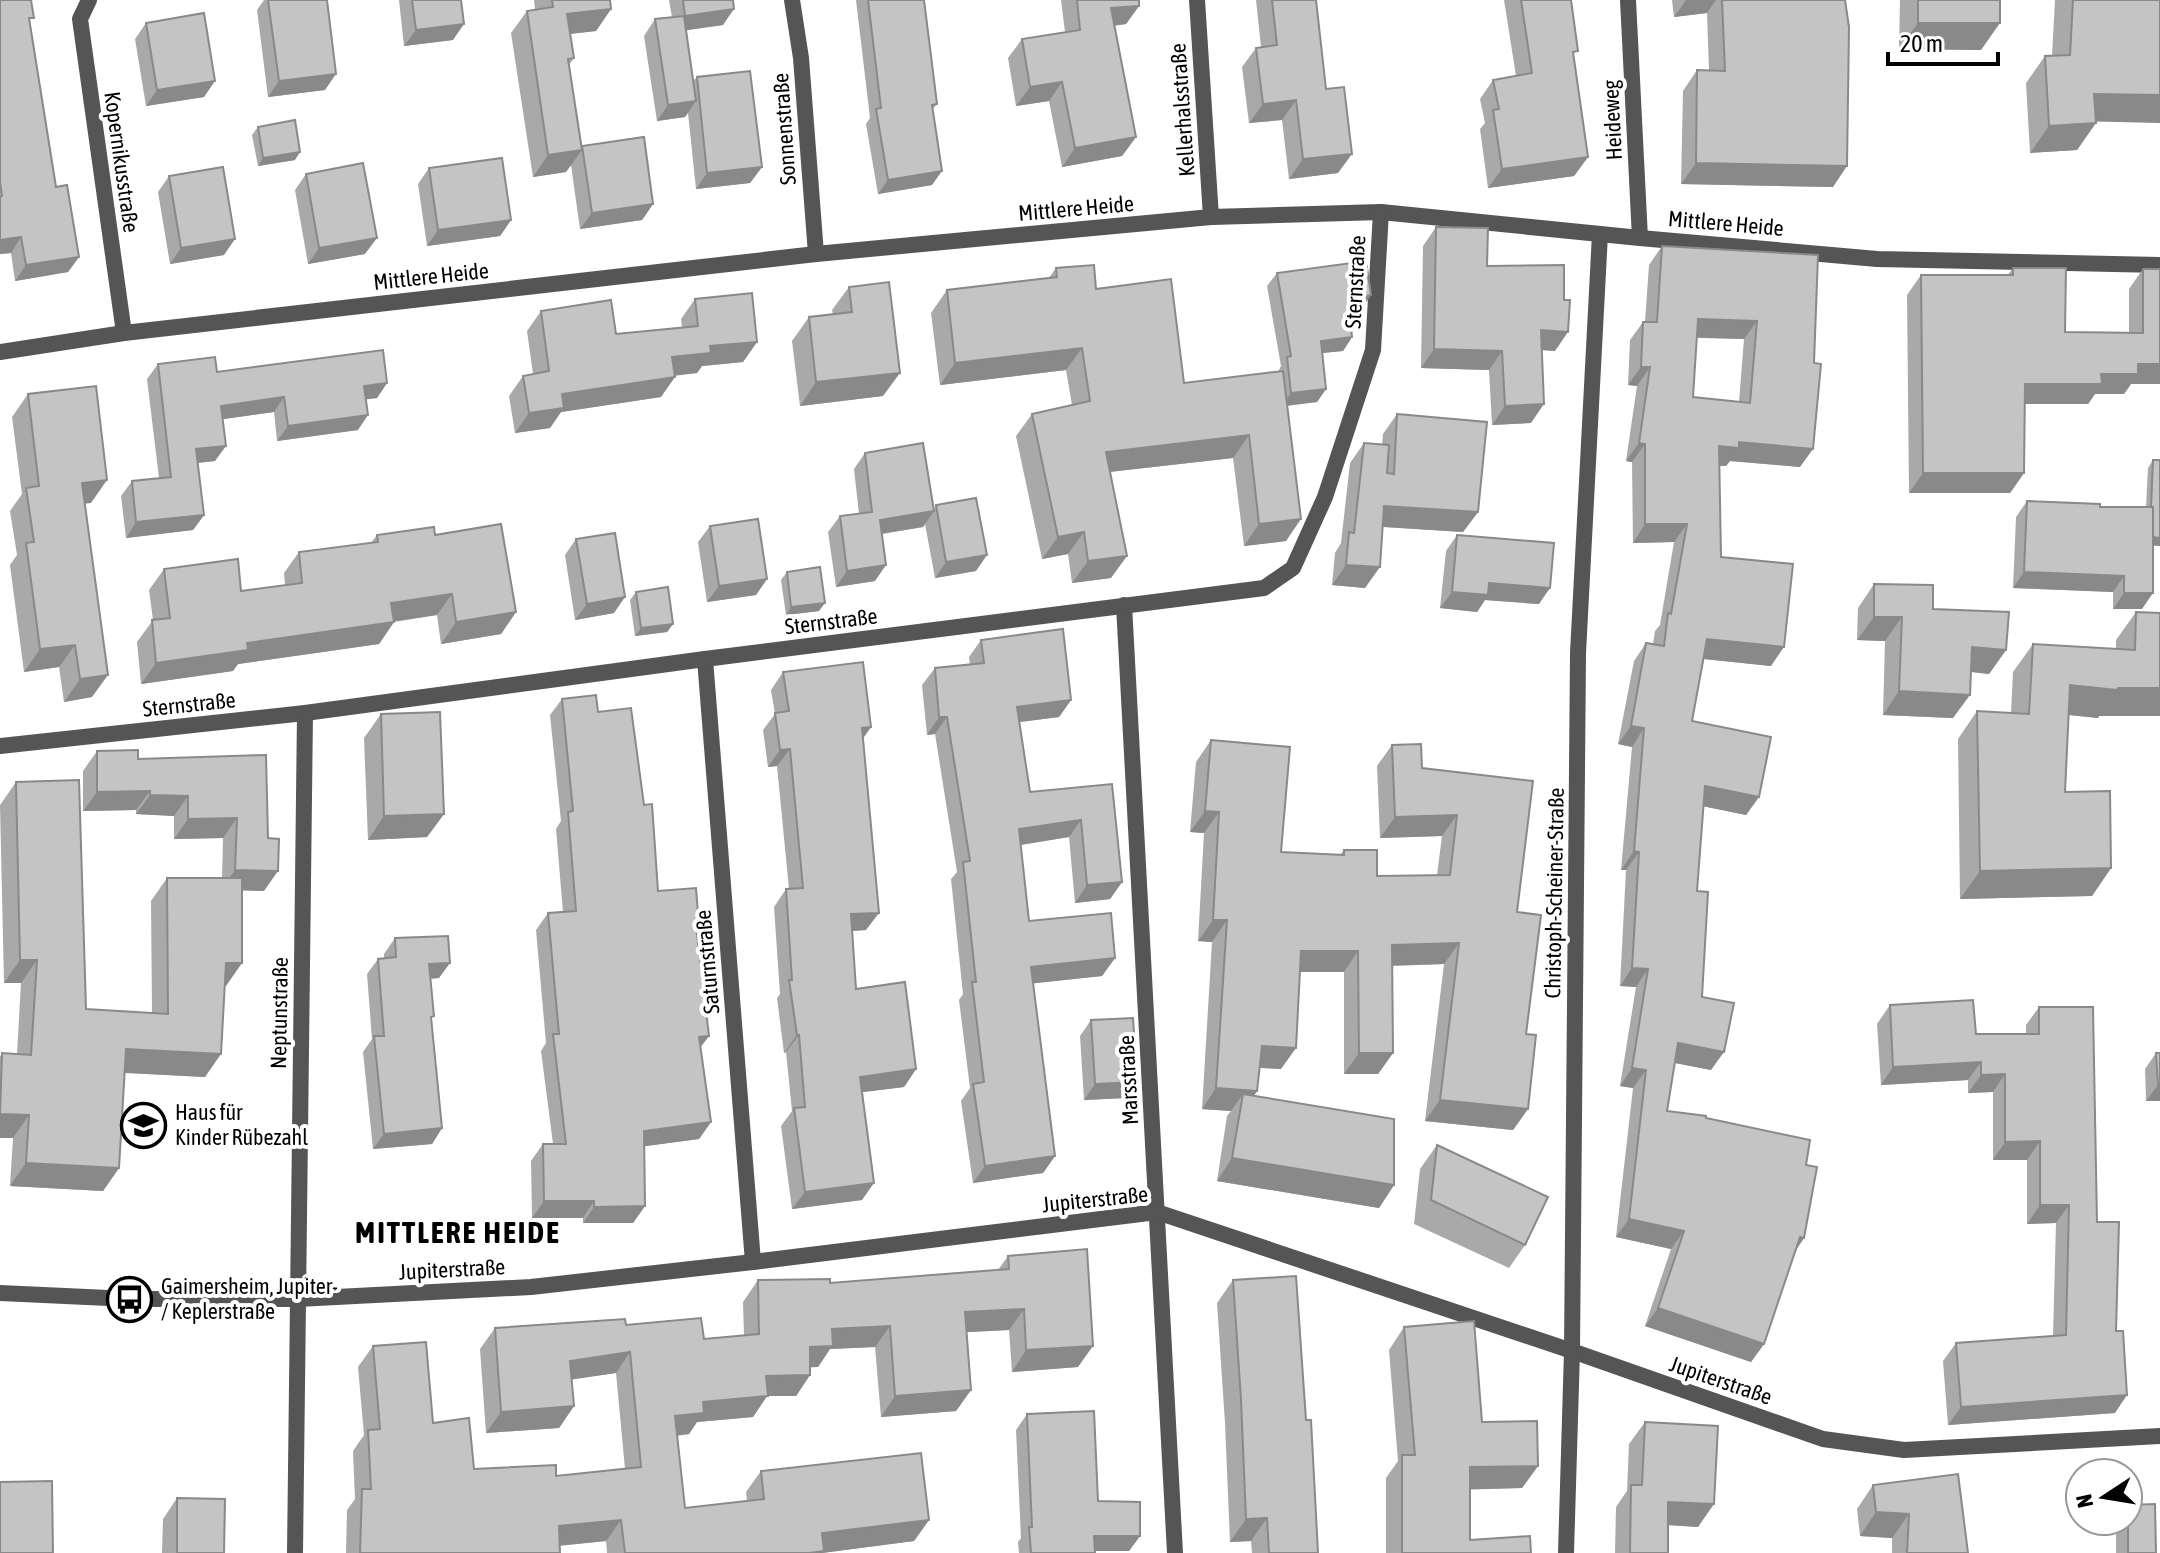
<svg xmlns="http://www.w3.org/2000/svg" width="2160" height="1553" viewBox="0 0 2160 1553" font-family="'Asap Condensed',sans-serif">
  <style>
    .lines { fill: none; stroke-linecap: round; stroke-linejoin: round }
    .street { stroke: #555; stroke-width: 16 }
    .wall { fill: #a9a9a9; fill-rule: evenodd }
    .shaded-wall { fill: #898989 }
    .building { fill: #c4c4c4; stroke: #898989; stroke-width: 2; fill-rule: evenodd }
    .labels { text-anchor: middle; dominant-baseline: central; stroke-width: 8; stroke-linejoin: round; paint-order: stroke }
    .street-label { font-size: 22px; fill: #000; stroke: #fff }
    .poi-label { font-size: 22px; fill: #000; stroke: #fff; text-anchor: start }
    .district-label { font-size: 30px; font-weight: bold; letter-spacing: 2px; fill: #000; stroke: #fff }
  </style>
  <rect width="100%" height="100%" fill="#fff"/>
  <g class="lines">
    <g class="street">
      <path d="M89,0L80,19L124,333"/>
      <path d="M792,0L801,58L816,254"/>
      <path d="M1197,0L1211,217"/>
      <path d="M1628,0L1640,238"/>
      <path d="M0,352L124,333L816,254L1211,217L1381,212L1640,238L1877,259L2160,265"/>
      <path d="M1124,605L1175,1553"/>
      <path d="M705,659L753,1262"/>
      <path d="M0,746L305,713L705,659L1264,588L1293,568L1325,497L1373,350L1381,212"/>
      <path d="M0,1293L130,1299H298L531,1287L753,1262L1157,1212L1572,1351L1823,1439L1904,1450L2160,1436"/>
      <path d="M295,1553L305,713"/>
      <path d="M1566,1553L1572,1351L1578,653L1600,234"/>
    </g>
  </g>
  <g class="wall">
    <path d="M0,0L30,24L56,187L79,257L68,272L15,281L11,253L0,254Z"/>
    <path d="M264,0H327L325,90L268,97L257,10Z"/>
    <path d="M399,0H461L453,40L404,46Z"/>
    <path d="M534,0H610L611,9L596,31L570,34L574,58L569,65L581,147L653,204L642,220L580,229L571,165L566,172L533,177L511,33L527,11L535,10Z"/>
    <path d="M669,0H733L723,25L686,30L693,81L697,77L762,167L750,183L696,189L688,113L685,117L657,121L644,36L655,19L672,17Z"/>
    <path d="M856,0H924L937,104L932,110V185L878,194L866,124L870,118Z"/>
    <path d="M1061,0H1139V6L1126,24L1114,26L1136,137L1122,156L1062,167L1049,101L1016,106L1008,58L1022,39L1065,32Z"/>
    <path d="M1256,0H1316L1326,89L1338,173L1289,179L1282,120L1249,123L1242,67L1256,48L1261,47Z"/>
    <path d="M1504,0H1570L1574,57L1588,157L1574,176L1488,188L1480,129L1485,123L1480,99L1493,80L1516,76Z"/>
    <path d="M1672,0H1845L1833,187L1681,184L1683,91L1697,70H1709L1707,13L1674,17Z"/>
    <path d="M1900,0H2000L1981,50L1899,49Z"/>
    <path d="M2055,0H2160L2096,122L2077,150L2030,153L2026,83L2045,56H2052Z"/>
    <path d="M146,23L204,97L146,106L135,39Z"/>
    <path d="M258,127L295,160L258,166L252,135Z"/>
    <path d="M429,168L511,220L500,236L427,246L418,184Z"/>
    <path d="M306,174L365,254L308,264L295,190Z"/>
    <path d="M169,176L224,255L170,264L158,192Z"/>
    <path d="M1436,227L1487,266L1555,351L1542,350L1531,423L1492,425L1489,370L1421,368L1423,246Z"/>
    <path d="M1662,246L1818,255L1800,467L1730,461L1726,466H1719L1721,557L1771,666L1704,659L1692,721L1759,797L1746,815L1703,806L1697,891L1702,997L1711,1070L1675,1063L1667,1111L1706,1118L1806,1165L1804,1238L1795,1251L1764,1344L1751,1362L1645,1326L1671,1249L1616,1237L1633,1088L1620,1086L1636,987L1620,986L1626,870H1621L1632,747L1618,744L1634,661L1646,643L1653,644L1655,631L1660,625L1674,542L1633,543L1632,462L1626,461L1637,386L1628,385L1630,340L1643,322H1645L1649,265ZM1697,338L1744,339L1739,402L1693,397Z"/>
    <path d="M1056,268L1096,289L1184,383L1278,372L1281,366L1267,286L1277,273L1371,295L1362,308L1349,310L1352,337L1343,351L1322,353L1326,389L1317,402L1287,406L1286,541L1244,546L1233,458L1110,472L1111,578L1072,583L1068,554L1042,559L1016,436L1032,414L1072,405L1066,370L940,385L931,313L947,290L1049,278Z"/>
    <path d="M2013,268L2065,332L2129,333V289L2143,269H2160L2131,384L2124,394H2095L2088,404H2025L2024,473L2010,493H1909L1907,295L1921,275H2008Z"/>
    <path d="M849,287L883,396L800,406L792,341L809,317L833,315L832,310Z"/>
    <path d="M695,299L757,342L743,362L702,366L697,373L674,376L661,397L561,412L550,428L515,433L509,396L523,376L533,374L527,331L541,311L616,334L682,327L681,319Z"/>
    <path d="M158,364L217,372L387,383L377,398L366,399L358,430L277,441L274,412L223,419L215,461L198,463L204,515L193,530L126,538L121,496L132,481L159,478L147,379Z"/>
    <path d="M28,394L91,503H85L92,697L64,702L59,667L24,672L10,565L17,555L10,511L22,494L12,417Z"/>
    <path d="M1397,414L1478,512L1463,532L1383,527L1365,588L1332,585L1335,553L1341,543L1350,463L1364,443L1382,445L1383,434Z"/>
    <path d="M865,453L934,509L936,505L976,571L935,578L925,524L923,527L881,534L875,581L836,587L828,532L840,516L859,514L854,469Z"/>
    <path d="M2153,460V546L2142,609H2113V592L2013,588L2016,517L2027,501L2100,507H2146L2148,468Z"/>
    <path d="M710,526L767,579L756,595L707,602L698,542Z"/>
    <path d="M377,535H435L516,612L501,634L441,644L437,615L394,622L379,644L238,664L233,671L141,684L137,642L153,620L149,590L164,569L241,591L285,585L284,573L299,552L371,543Z"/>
    <path d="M1457,535L1539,604L1485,600L1477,612L1440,608L1446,551Z"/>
    <path d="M576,539L614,613L575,620L565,555Z"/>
    <path d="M787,572L819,611L786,615L781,580Z"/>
    <path d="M1874,584L1933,609L2006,650L1989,674L1971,672L1953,718L1883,715L1885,641L1857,640L1858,608Z"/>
    <path d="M636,592L673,624L667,632L635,636L630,600Z"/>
    <path d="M2136,612L2160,613L2099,716L2098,718L2069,715L2065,792L2111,868L2092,896L1960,899L1958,739L1977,711L2011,713L2013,672L2033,644L2116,649V640Z"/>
    <path d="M981,640L1071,700L1059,717L1019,722L1030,792L1112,784L1122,882L1110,899L1075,903L1069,837L1021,845L1029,921L1115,958L1102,976L1033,983L1055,1156L1043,1173L973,1183L961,1101L970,1088L959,1000L963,994L951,879L957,872L935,734L927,735L922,685L935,668L970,665L969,657Z"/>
    <path d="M783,672L871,727L863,738L866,930L852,931L856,989L916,1069L904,1087L862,1092V1200L792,1209L781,1126L792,1111L786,1052L784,1053L777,998L780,994L774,907L786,889H789L777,766L768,767L763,730L775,714L771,690Z"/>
    <path d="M562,699L598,712L644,805L658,891L699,926L697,930L709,1036L700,1047L711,1122L699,1139L644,1146L645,1206L633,1223H583V1218H532L531,1161L543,1144H553L541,1051L546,1043L536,930L548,913L563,912L556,829L561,821L550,715Z"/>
    <path d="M381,714L444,814L427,837L368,840L364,738Z"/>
    <path d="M1211,740L1281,852L1340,855L1344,850L1377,876L1437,875L1442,836L1380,838L1377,766L1392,745L1422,768L1533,781L1517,912L1526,1034L1528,1109L1513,1130L1425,1121L1444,964L1392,966L1393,1053L1378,1074H1344V972H1300L1281,1069L1260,1068L1257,1091L1254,1096L1394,1185L1379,1208L1217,1181L1227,1116L1231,1111L1202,1109L1212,942L1198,941L1204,833L1190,832L1196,762Z"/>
    <path d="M97,751L138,759L266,755L264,891L242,890L226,986H225L205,1077L125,1073L119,1168L103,1191L10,1186L13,1138H0V1057L2,1053L17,1054L21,983H4L0,805L16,782L86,1009L152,1013L151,901L167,878H222L223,838L174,839V816L136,814V810L83,811V771Z"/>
    <path d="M395,938L439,978L431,979V1020L442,1128L432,1144L373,1149L363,1052L372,1039L367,974L378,959L384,958V954Z"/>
    <path d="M1890,1005L1976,1034H2026V1025L2039,1007L2097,1222L2115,1413L1948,1425L1943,1361L1956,1343L2053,1336L2056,1223L2027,1224V1160H1993V1092L1968,1093V1080L1881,1085L1877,1024Z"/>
    <path d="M1091,1020L1137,1082L1126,1098L1084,1100L1080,1036Z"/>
    <path d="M2156,1053H2160V1101H2146L2145,1069Z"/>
    <path d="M1437,1145L1525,1245L1509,1268L1414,1224L1420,1169Z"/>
    <path d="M1008,1256L1078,1367L1012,1372L1009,1330L966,1332L971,1390L956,1411L881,1417L875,1347L830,1349L818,1367H810V1375L796,1396H767L753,1417L697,1422L689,1434L677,1436L685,1508L747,1501L746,1492L761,1471L929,1520L914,1541L822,1553H607L606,1541L559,1546L560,1553H346L347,1510L355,1499L353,1451L364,1435L358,1367L373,1346L433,1423L474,1469L556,1476L625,1469L616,1373L572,1379L574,1406L559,1428L486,1433L480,1349L495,1328L626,1325L704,1339L744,1335L743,1302L758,1280L830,1283L998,1270Z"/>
    <path d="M1233,1280L1306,1420L1318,1553H1252L1251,1541L1230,1542L1225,1423L1217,1303Z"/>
    <path d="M1404,1327L1482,1422L1538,1466L1522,1488L1470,1489V1540L1531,1553H1386V1478L1398,1461L1389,1350Z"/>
    <path d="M1027,1414L1098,1501L1140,1536L1129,1551H1095V1553H1019L1018,1542L1021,1538L1016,1430Z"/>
    <path d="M1645,1422L1698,1527L1668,1525V1553H1615L1616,1507L1627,1491L1629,1444Z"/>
    <path d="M1873,1485L1968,1553H1892V1538L1860,1536L1857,1509Z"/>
    <path d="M177,1498L224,1553H162L163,1519Z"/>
    <path d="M2116,1521H2128L2156,1553H2116Z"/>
  </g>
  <g class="shaded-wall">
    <path d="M1686,0H1716L1707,13L1674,17Z"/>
    <path d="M1139,6L1126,24L1098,27L1111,8Z"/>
    <path d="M611,9L596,31L551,36L567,14Z"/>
    <path d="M734,9L723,25L674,32L685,16Z"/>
    <path d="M1918,23H2000L1981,50L1899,49Z"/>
    <path d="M464,24L453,40L404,46L416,30Z"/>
    <path d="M336,74L325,90L268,97L279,81Z"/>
    <path d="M215,81L204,97L146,106L157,90Z"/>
    <path d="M1062,82L1049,101L1016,106L1030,87Z"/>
    <path d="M2094,94L2160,95V123L2075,121Z"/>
    <path d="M1296,100L1282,120L1249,123L1263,104Z"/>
    <path d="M696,101L685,117L657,121L668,105Z"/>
    <path d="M2096,123L2077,150L2030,153L2049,126Z"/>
    <path d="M1136,137L1122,156L1062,167L1075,148Z"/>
    <path d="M582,150L566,172L533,177L548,155Z"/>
    <path d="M300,152L295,160L258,166L263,158Z"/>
    <path d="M1352,154L1338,173L1289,179L1303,159Z"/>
    <path d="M1588,157L1574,176L1488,188L1502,169Z"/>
    <path d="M1696,163L1847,166L1833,187L1681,184Z"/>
    <path d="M762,167L750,183L696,189L707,173Z"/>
    <path d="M942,171L932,185L878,194L888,180Z"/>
    <path d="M653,204L642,220L580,229L592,213Z"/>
    <path d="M511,220L500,236L427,246L438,230Z"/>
    <path d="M21,237L11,253L0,254V240Z"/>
    <path d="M377,238L365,254L308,264L319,248Z"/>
    <path d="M235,239L224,255L170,264L181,248Z"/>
    <path d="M79,257L68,272L15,281L26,265Z"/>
    <path d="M1371,295L1362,308L1339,312L1348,299Z"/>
    <path d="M1698,319L1757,321L1744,339L1686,337Z"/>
    <path d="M1541,330L1568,332L1555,351L1528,349Z"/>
    <path d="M1352,337L1343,351L1312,354L1321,341Z"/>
    <path d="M757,342L743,362L702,366L697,373L658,377L672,357L710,346Z"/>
    <path d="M1082,348L1066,370L940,385L955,363Z"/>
    <path d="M1434,349L1502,351L1489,370L1421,368Z"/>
    <path d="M2138,364H2160V384H2131L2124,394H2095L2088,404H2011L2025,384L2101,374Z"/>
    <path d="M1641,367H1650L1637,386L1628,385Z"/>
    <path d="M900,373L883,396L800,406L816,382Z"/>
    <path d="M675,377L661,397L561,412L550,428L515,433L529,413L562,394Z"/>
    <path d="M387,383L377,398L354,401L364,386Z"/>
    <path d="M1326,389L1317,402L1282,406L1291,393Z"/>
    <path d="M284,397L274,412L210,421L221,406Z"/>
    <path d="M1544,404L1531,423L1492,425L1505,406Z"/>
    <path d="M368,415L358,430L277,441L288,426Z"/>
    <path d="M1249,435L1233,458L1090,474L1106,452Z"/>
    <path d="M1739,442L1813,449L1800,467L1730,461L1726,466L1706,464L1719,446Z"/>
    <path d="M1639,443L1645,444L1632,462L1626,461Z"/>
    <path d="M226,446L215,461L185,464L196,449Z"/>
    <path d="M1923,473H2024L2010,493H1909Z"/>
    <path d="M107,480L91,503L66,506L82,483Z"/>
    <path d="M1384,506L1478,512L1463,532L1370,526Z"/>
    <path d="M934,511L923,527L868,536L880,520Z"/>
    <path d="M204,515L193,530L126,538L136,522Z"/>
    <path d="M1301,519L1286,541L1244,546L1259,524Z"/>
    <path d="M1645,524H1687L1674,542L1633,543Z"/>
    <path d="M1084,532L1068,554L1042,559L1058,537Z"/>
    <path d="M2149,537L2160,538V546L2144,545Z"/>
    <path d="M987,555L976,571L935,578L946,562Z"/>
    <path d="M1127,556L1111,578L1072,583L1088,561Z"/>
    <path d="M886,565L875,581L836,587L847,571Z"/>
    <path d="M1346,565L1380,567L1365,588L1332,585Z"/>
    <path d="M2024,572L2124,576L2113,592L2013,588Z"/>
    <path d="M767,579L756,595L707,602L719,586Z"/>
    <path d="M1489,583L1550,588L1539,604L1485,600L1477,612L1440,608L1452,592Z"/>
    <path d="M2124,593H2153L2142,609H2113Z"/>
    <path d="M452,594L437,615L376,624L391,603Z"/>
    <path d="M625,597L614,613L575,620L587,604Z"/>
    <path d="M825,603L819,611L786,615L791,607Z"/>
    <path d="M516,612L501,634L441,644L456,622Z"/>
    <path d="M1874,617H1902L1885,641L1857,640Z"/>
    <path d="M394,622L379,644L238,664L233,671L141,684L156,663L247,643Z"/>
    <path d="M673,624L667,632L635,636L641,628Z"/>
    <path d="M1707,639L1784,647L1771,666L1694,658Z"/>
    <path d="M75,645L59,667L24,672L40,649Z"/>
    <path d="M1972,647L2006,650L1989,674L1956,670Z"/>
    <path d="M108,675L92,697L64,702L80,679Z"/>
    <path d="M2070,685L2118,688H2160V716H2099L2098,718L2050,713Z"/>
    <path d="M1899,691L1970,695L1953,718L1883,715Z"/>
    <path d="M1071,700L1059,717L1005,724L1017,707Z"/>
    <path d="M939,717H947L935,734L927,735Z"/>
    <path d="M1631,726L1644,728L1632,747L1618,744Z"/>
    <path d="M871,727L859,744L862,728Z"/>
    <path d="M790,749L777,766L768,767L780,750Z"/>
    <path d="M1705,786L1759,797L1746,815L1692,804Z"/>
    <path d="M150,791L136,810L83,811L97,792Z"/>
    <path d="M150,795L188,796L174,816L136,814Z"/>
    <path d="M1205,811L1219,812L1204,833L1190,832Z"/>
    <path d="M444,814L427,837L368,840L384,816Z"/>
    <path d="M1457,815L1442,836L1380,838L1395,817Z"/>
    <path d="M237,818L223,838L174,839L188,819Z"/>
    <path d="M1081,820L1069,837L1007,847L1019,829Z"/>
    <path d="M1634,851L1639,852L1626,870H1621Z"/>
    <path d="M2111,868L2092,896L1960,899L1980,871Z"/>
    <path d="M235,870L278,871L264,891L221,890Z"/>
    <path d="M1122,882L1110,899L1075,903L1087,885Z"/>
    <path d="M879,913L866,930L839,932L851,914Z"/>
    <path d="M1213,920H1227L1212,942L1198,941Z"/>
    <path d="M1459,943L1444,964L1377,966L1392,945Z"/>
    <path d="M1301,951H1358L1344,972H1286Z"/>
    <path d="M1115,958L1102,976L1019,985L1031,967Z"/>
    <path d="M20,960H37L21,983H4Z"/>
    <path d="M226,963H242L226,986H210Z"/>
    <path d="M450,963L439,978L419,979L429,964Z"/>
    <path d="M1632,968L1648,969L1636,987L1620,986Z"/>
    <path d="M797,1035H799L786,1052L784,1053Z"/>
    <path d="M709,1036L697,1052L699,1037Z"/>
    <path d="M1678,1043L1724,1052L1711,1070L1665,1061Z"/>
    <path d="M1262,1046L1296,1048L1281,1069L1247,1067Z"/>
    <path d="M126,1049L221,1054L205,1077L110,1072Z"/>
    <path d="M1359,1053H1393L1378,1074H1344Z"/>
    <path d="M1981,1062L1968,1080L1881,1085L1893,1067Z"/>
    <path d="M1632,1068L1646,1070L1633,1088L1620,1086Z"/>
    <path d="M916,1069L904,1087L848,1094L860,1077Z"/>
    <path d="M2005,1074L1993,1092L1968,1093L1981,1075Z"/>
    <path d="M1137,1082L1126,1098L1084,1100L1095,1084Z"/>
    <path d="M2158,1085H2160V1101H2146Z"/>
    <path d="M1216,1088L1257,1091L1243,1112V1094L1231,1111L1202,1109Z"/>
    <path d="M1440,1100L1528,1109L1513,1130L1425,1121Z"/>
    <path d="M0,1114L29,1115L13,1138H0Z"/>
    <path d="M711,1122L699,1139L632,1148L644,1131Z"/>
    <path d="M442,1128L432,1144L373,1149L384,1134Z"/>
    <path d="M2040,1141L2027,1160H1993L2005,1142Z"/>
    <path d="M1055,1156L1043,1173L973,1183L985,1166Z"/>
    <path d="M1232,1158L1394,1185L1379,1208L1217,1181Z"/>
    <path d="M26,1163L119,1168L103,1191L10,1186Z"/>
    <path d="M874,1183L862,1200L792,1209L805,1192Z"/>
    <path d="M544,1201H594L583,1218H532Z"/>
    <path d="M2040,1205H2069L2056,1223L2027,1224Z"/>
    <path d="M645,1206L633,1223H583L594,1207Z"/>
    <path d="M1629,1219L1684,1231L1671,1249L1616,1237Z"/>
    <path d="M1800,1237L1804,1238L1792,1256Z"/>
    <path d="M1658,1308L1764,1344L1751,1362L1645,1326Z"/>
    <path d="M1024,1309L1009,1330L950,1333L965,1312Z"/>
    <path d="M890,1326L875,1347L830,1349L818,1367L795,1368L810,1347L832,1329Z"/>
    <path d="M1093,1346L1078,1367L1012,1372L1026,1350Z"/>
    <path d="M630,1352L616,1373L555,1382L570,1361Z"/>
    <path d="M810,1375L796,1396H767L753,1417L697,1422L689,1434L660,1437L675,1416L703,1402L766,1376Z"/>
    <path d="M971,1390L956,1411L881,1417L895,1396Z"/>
    <path d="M2127,1395L2115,1413L1948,1425L1961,1407Z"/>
    <path d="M574,1406L559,1428L486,1433L501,1412Z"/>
    <path d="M1538,1466L1522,1488L1454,1490L1470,1467Z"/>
    <path d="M1668,1502L1714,1504L1698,1527L1653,1524Z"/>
    <path d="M1876,1512L1909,1514L1892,1538L1860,1536Z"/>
    <path d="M1267,1518L1251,1541L1230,1542L1246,1519Z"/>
    <path d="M621,1520L606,1541L544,1547L559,1526Z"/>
    <path d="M929,1520L914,1541L822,1553H807L822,1533Z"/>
    <path d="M1094,1536H1140L1129,1551H1083Z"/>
  </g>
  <g class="building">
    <path d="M0,0H31L34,18H29L56,187L67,185L79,257L26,265L21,237L0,240V197L2,196L0,182Z"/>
    <path d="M268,0H327L336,74L279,81Z"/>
    <path d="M412,0H461L464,24L416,30Z"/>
    <path d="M552,0H610L611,9L567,14L574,58L568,59L582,150L548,155L527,11L553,7Z"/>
    <path d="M683,0H733L734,9L685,16Z"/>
    <path d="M868,0H924L937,104L932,105L942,171L888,180L876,109L881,108Z"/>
    <path d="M1077,0H1139V6L1111,8L1136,137L1075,148L1062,82L1030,87L1022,39L1080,30Z"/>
    <path d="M1272,0H1316L1326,89L1344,87L1352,154L1303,159L1296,100L1263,104L1256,48L1277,45Z"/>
    <path d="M1521,0H1571L1578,51L1573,52L1588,157L1502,169L1493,110L1499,109L1493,80L1532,73Z"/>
    <path d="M1722,0H1845L1849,27L1847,166L1696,163L1697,70L1725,71Z"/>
    <rect x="1918" y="0" width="82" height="23"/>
    <path d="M2073,0H2160V95L2094,94L2096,123L2049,126L2045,56L2070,55Z"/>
    <path d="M204,13L215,81L157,90L146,23Z"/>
    <path d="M684,16L696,101L668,105L655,19Z"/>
    <path d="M750,71L762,167L707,173L697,77Z"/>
    <path d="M295,120L300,152L263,158L258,127Z"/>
    <path d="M644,137L653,204L592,213L582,146Z"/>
    <path d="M502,158L511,220L438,230L429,168Z"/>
    <path d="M363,163L377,238L319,248L306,174Z"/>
    <path d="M223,167L235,239L181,248L169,176Z"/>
    <path d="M1436,227L1488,228L1487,266L1564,265V300H1570L1568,332L1541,330L1544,404L1505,406L1502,351L1434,349Z"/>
    <path d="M1662,246L1818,255L1814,363L1821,364L1813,449L1739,442V448L1719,446L1721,557L1793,564L1784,647L1707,639L1692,721L1771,737L1759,797L1705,786L1697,891L1708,892L1702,997L1734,1003L1724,1052L1678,1043L1667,1111L1706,1116V1118L1810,1140L1806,1165L1817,1167L1804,1238L1800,1237L1764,1344L1658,1308L1684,1231L1629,1219L1646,1070L1632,1068L1648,969L1632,968L1639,852L1634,851L1644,728L1631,726L1646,643L1664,646L1668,613L1671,614L1687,524H1645V444L1639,443L1650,367H1641L1643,322H1657ZM1698,319L1757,321L1750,403L1693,397Z"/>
    <path d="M1366,261L1371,295L1348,299L1352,337L1321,341L1326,389L1291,393L1287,357L1291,356L1277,273Z"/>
    <path d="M1094,265L1096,289L1171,279L1184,383L1283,371L1301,519L1259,524L1249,435L1106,452L1127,556L1088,561L1084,532L1058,537L1032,414L1090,401L1082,348L955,363L947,290L1057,277L1056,268Z"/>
    <path d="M2013,268H2066L2065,332L2143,333V269H2160V364H2138V374H2101L2102,384H2025L2024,473H1923L1921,275H2013Z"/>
    <path d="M889,282L900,373L816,382L809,317L852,312L849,287Z"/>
    <path d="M752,293L757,342L710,346L711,353L672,357L675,377L562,394L564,408L529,413L523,376L549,371L541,311L611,300L616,334L698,326L695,299Z"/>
    <path d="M383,350L387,383L364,386L368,415L288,426L284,397L221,406L226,446L196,449L204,515L136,522L132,481L171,477L158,364L215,357L217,372Z"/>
    <path d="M96,386L107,480L82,483L108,675L80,679L75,645L40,649L26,543L34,542L26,488L39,486L28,394Z"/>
    <path d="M1397,414L1487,422L1478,512L1384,506L1380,567L1346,565L1349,532L1354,533L1364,443L1389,445L1387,473L1394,474Z"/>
    <path d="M923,443L934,511L880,520L886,565L847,571L840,516L872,512L865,453Z"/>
    <path d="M2153,460H2160V538L2153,537V507H2151Z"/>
    <path d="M976,498L987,555L946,562L936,505Z"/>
    <path d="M2027,501L2100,504V507H2153V593H2124V576L2024,572Z"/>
    <path d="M758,519L767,579L719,586L710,526Z"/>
    <path d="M501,524L516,612L456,622L452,594L391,603L394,622L247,643L248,650L156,663L152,620L170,618L164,569L238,559L241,591L302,583L299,552L378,542L377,535L434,527L435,535Z"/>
    <path d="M615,533L625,597L587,604L576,539Z"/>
    <path d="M1457,535L1554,543L1550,588L1489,583L1488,595L1452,592Z"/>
    <path d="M820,567L825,603L791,607L787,572Z"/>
    <path d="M1874,584L1933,585V609L2009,612L2006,650L1972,647L1970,695L1899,691L1902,617H1874Z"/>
    <path d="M668,587L673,624L641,628L636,592Z"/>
    <path d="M2136,612L2160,613V688H2118L2117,690L2070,685L2065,792L2110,791L2111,868L1980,871L1977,711L2029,714L2033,644L2135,650Z"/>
    <path d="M1063,629L1071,700L1017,707L1030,792L1112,784L1122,882L1087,885L1081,820L1019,829L1029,921L1111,913L1115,958L1031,967L1055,1156L985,1166L973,1084L984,1082L972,982H976L963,862L970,861L947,717H939L935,668L984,663L981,640Z"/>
    <path d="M863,662L871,727L862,728L879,913L851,914L856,989L905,982L916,1069L860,1077L874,1183L805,1192L794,1108L805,1107L799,1035H797L789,980H792L786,889L803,888L790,749L780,750L775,713L789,711L783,672Z"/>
    <path d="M596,695L598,712L631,708L644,805L652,804L658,891L696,888L699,926H696L709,1036L699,1037L711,1122L644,1131L645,1206L594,1207V1201H544L543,1144H566L553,1034H559L548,913L576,911L568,812L573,811L562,699Z"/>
    <path d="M440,712L444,814L384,816L381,714Z"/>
    <path d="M1211,740L1290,747L1281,852L1344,855V850H1377V876L1450,875L1457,815L1395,817L1392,745L1421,744L1422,768L1533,781L1517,912L1541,915L1526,1034L1536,1035L1528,1109L1440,1100L1459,943L1392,945L1393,1053H1359L1358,951H1301L1296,1048L1262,1046L1257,1091L1216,1088L1227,920H1213L1219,812L1205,811Z"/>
    <path d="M138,750V759L266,755L268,838L279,839L278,871L235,870L237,818L188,819V796L150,795V791L97,792V751Z"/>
    <path d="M79,780L86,1009L168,1014L167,878H242V963H226L221,1054L126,1049L119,1168L26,1163L29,1115L0,1114L2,1053L31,1055L37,960H20L16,782Z"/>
    <path d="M448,936L450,963L429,964L434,1016L431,1017L442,1128L384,1134L374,1036H384L378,959L396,957L395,938Z"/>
    <path d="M1973,1000L1976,1034H2039V1007H2093L2097,1222H2119L2116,1331H2123L2127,1395L1961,1407L1956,1343L2066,1335L2069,1205H2040V1141L2005,1142V1074L1981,1075V1062L1893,1067L1890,1005Z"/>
    <path d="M1133,1018L1137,1082L1095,1084L1091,1020Z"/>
    <path d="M2156,1053H2160V1085H2158Z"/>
    <path d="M1243,1094L1394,1119V1185L1232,1158Z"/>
    <path d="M1437,1145L1548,1197L1525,1245L1431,1200Z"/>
    <path d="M1087,1249L1093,1346L1026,1350L1024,1309L965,1312L971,1390L895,1396L890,1326L832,1329L833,1346L810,1347V1375L766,1376L768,1396L703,1402L704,1413L675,1416L685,1508L764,1499L761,1471L921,1453L929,1520L822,1533L824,1551L809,1553H625L621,1520L559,1526L560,1553H360L362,1489H371L368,1430L380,1429L373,1346L426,1342L433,1423L469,1418L474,1469L556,1465V1476L641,1467L630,1352L570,1361L574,1406L501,1412L495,1328L625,1319L626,1325L701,1318L704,1339L759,1334L758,1280L830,1279V1283L1009,1269L1008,1256Z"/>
    <path d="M1296,1276L1306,1420H1311L1318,1553H1269L1267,1518L1246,1519L1241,1400L1233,1280Z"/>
    <path d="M1474,1321L1482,1422L1537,1421L1538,1466L1470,1467V1540L1530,1536L1531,1553H1402V1455H1415L1404,1327Z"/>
    <path d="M1094,1411L1098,1501L1140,1502V1536H1094L1095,1553H1031L1029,1527H1032L1027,1414Z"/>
    <path d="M1645,1422L1718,1426L1714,1504L1668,1502V1553H1630L1631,1485H1642Z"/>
    <path d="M1958,1474L1968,1553H1907L1909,1514L1876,1512L1873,1485Z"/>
    <path d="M52,1481L53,1553H0V1482Z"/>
    <path d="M177,1498L225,1499L224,1553H177Z"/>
    <path d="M2155,1504L2156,1553H2128V1505Z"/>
  </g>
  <defs>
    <symbol id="school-ring" viewBox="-11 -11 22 22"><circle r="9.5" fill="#fff" stroke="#000" stroke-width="1.5"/><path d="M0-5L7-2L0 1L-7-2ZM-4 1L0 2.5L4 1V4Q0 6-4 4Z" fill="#000"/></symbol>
    <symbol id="bus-ring" viewBox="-11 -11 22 22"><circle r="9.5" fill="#fff" stroke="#000" stroke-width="1.5"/><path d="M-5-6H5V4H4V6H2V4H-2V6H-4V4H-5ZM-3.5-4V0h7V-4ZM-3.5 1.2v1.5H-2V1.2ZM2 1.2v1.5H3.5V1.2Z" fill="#000"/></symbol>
  </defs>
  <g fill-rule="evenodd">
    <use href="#school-ring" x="118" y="1100" width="51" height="51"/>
    <use href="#bus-ring" x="104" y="1274" width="51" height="51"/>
  </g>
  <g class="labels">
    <g class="street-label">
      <text transform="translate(1182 110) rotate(-94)">Kellerhalsstraße</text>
      <text transform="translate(1612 120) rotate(-93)">Heideweg</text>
      <text transform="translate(784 129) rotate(-94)">Sonnenstraße</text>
      <text transform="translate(122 162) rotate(82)">Kopernikusstraße</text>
      <text transform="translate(1076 208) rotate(-5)">Mittlere Heide</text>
      <text transform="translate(1726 223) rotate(5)">Mittlere Heide</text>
      <text transform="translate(431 276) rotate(-6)">Mittlere Heide</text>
      <text transform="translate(1355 282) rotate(-87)">Sternstraße</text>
      <text transform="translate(831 621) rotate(-7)">Sternstraße</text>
      <text transform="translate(189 704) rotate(-6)">Sternstraße</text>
      <text transform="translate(1554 893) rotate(-89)">Christoph-Scheiner-Straße</text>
      <text transform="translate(707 962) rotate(-95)">Saturnstraße</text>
      <text transform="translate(279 1013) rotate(-89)">Neptunstraße</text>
      <text transform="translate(1128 1080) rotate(-93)">Marsstraße</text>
      <text transform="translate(1095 1199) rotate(-6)">Jupiterstraße</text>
      <text transform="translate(452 1269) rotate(-3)">Jupiterstraße</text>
      <text transform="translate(1721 1380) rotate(19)">Jupiterstraße</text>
    </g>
    <g class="poi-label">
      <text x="175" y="1112">Haus für<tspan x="175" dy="25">Kinder Rübezahl</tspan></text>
      <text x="161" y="1286">Gaimersheim, Jupiter-<tspan x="161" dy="25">/ Keplerstraße</tspan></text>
    </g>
    <g class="district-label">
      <text x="458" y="1232">MITTLERE HEIDE</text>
    </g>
  </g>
  <g transform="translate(2104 1497) rotate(258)"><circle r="38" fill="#ffffff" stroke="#999999" stroke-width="2"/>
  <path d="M0-6L14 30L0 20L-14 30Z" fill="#000000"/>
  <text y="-12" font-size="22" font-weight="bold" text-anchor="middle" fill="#000000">N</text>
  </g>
  <path d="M1888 52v12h110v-12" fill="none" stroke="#000000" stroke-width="4"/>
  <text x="1900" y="52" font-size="24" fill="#000000" stroke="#ffffff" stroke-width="6" paint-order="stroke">20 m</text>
</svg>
